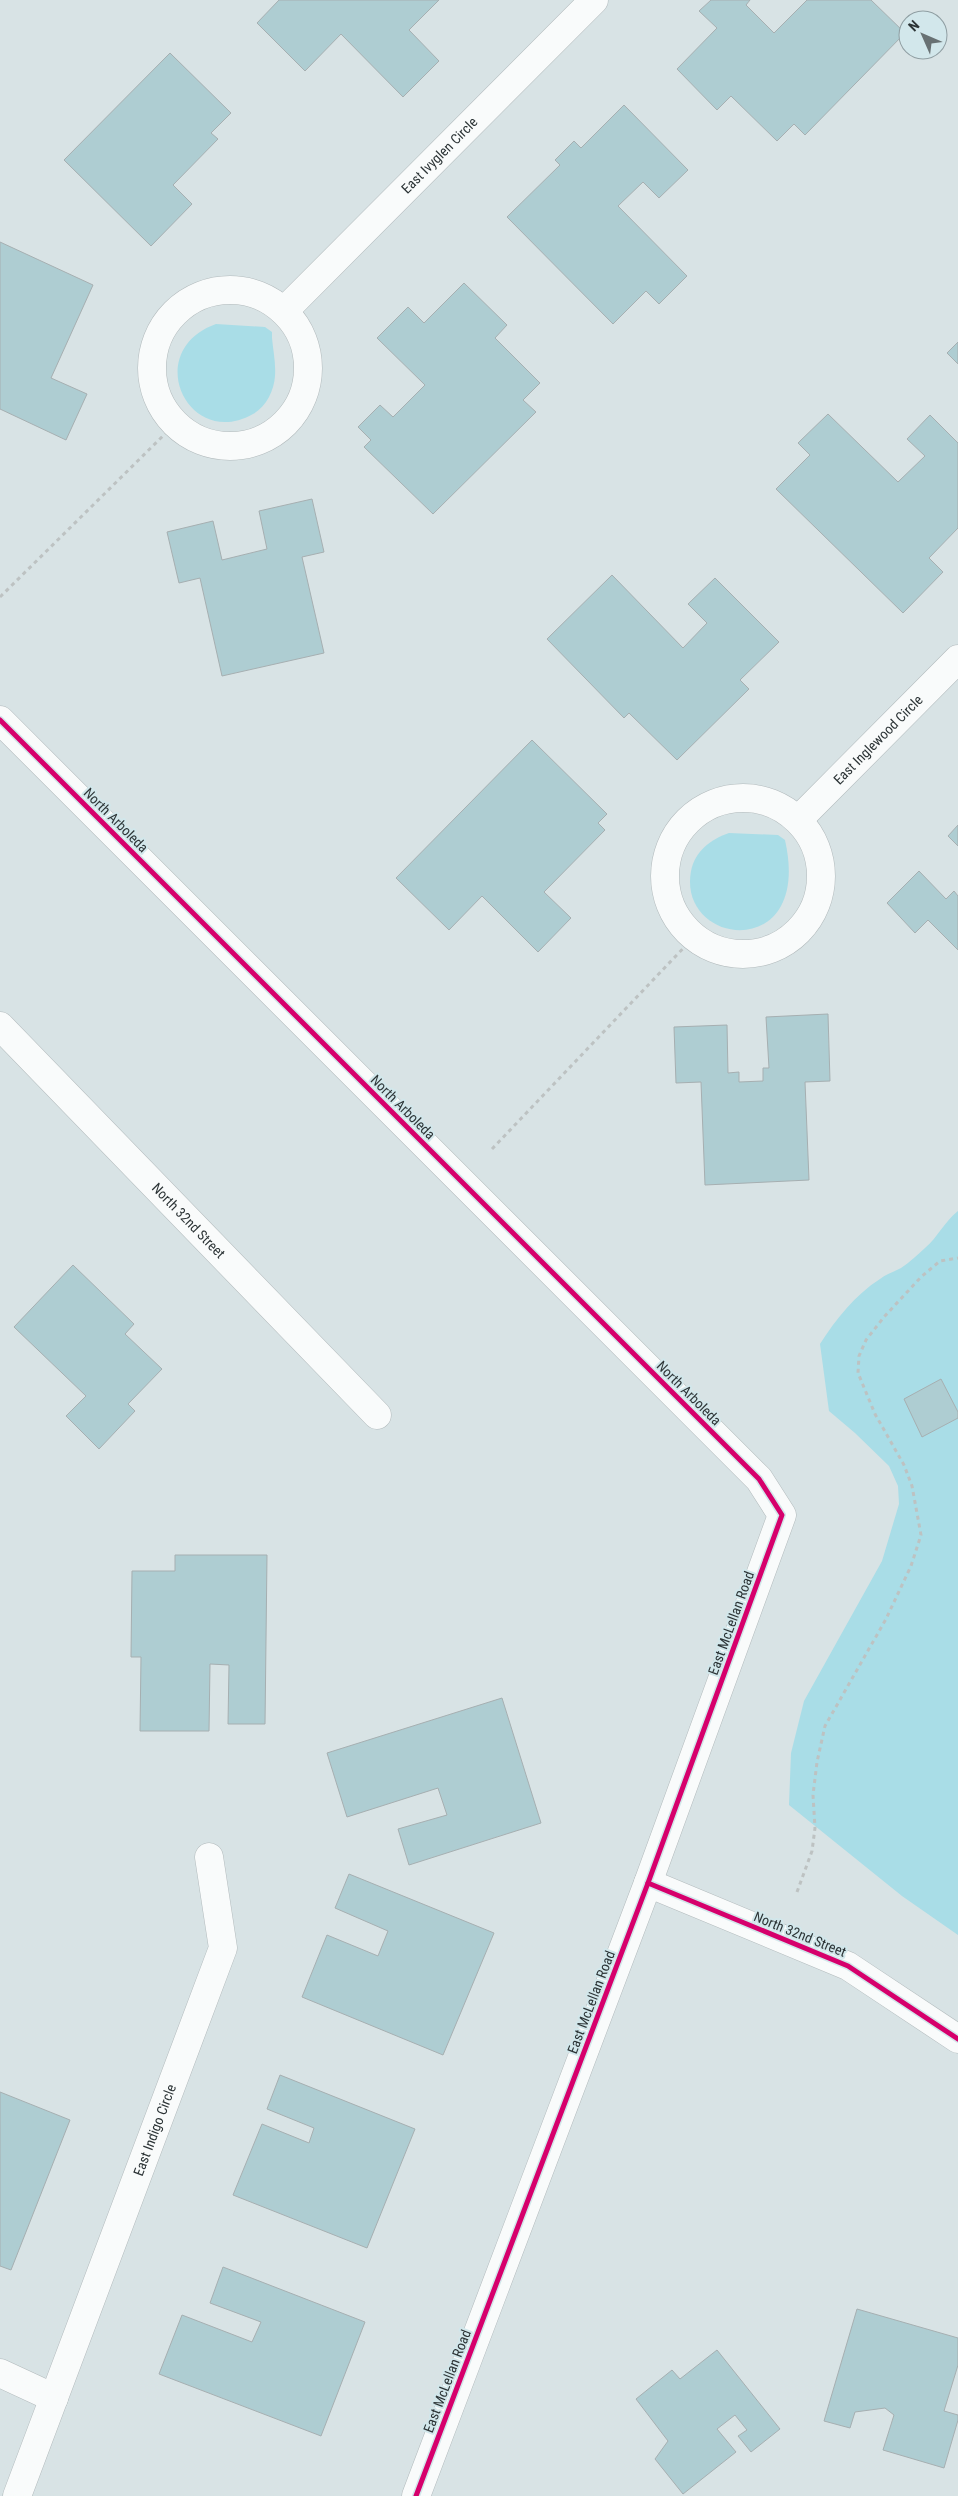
<svg xmlns="http://www.w3.org/2000/svg" width="958" height="2496" viewBox="0 0 958 2496" font-family="'Roboto Condensed',sans-serif">
  <style>
    .green { fill: #a9dde7 }
    .building { fill: #aecdd2; stroke: #a6afb1 }
    .lines { fill: none; stroke-linecap: round; stroke-linejoin: round }
    .minor-casing { stroke: #b2babc; stroke-width: 29 }
    .path { stroke: #bdc2c2; stroke-width: 3; stroke-dasharray: 4 4; stroke-linecap: butt }
    .minor { stroke: #f9fbfb; stroke-width: 28 }
    .cycleway-casing { stroke: #d2e7eb; stroke-width: 8 }
    .cycleway { stroke: #d6006c; stroke-width: 5 }
    .labels { text-anchor: middle; dominant-baseline: central; stroke-width: 4; stroke-linejoin: round; paint-order: stroke }
    .street-label { font-size: 14px; fill: #2c3436; stroke: #d2e7eb }
  </style>
  <rect width="100%" height="100%" fill="#d8e3e5"/>
  <g class="green">
    <path d="M216,324L265,327L272,332V338C273,350 276,363 275,376C274,391 266,407 253,414C188,451 141,351 216,324Z"/>
    <path d="M729,833L778,835L785,840C813,963 677,947 691,871C695,851 711,839 729,833Z"/>
    <path d="M958,1211V1935L902,1896L789,1805L791,1753L804,1701L882,1561L899,1504L898,1486L889,1466L855,1433L829,1411L820,1344C836,1319 855,1295 880,1279C886,1274 894,1272 901,1268C909,1263 917,1255 925,1248C938,1237 944,1222 958,1211Z"/>
  </g>
  <g class="building">
    <path d="M279,0H439L409,30L439,61L403,97L341,34L305,71L257,23Z"/>
    <path d="M711,0H750L746,5L774,33L807,0H871L905,33L805,135L794,124L777,141L731,96L717,110L677,69L717,28L699,11Z"/>
    <path d="M170,53L231,113L211,133L218,139L173,185L192,204L151,246L64,160Z"/>
    <path d="M624,105L688,170L659,198L643,182L618,206L687,276L659,304L646,291L613,324L507,217L560,165L555,160L574,141L581,148Z"/>
    <path d="M0,242L93,285L51,378L87,394L66,440L0,409Z"/>
    <path d="M464,283L507,325L495,338L540,383L523,400L536,412L433,514L364,447L371,440L358,427L380,405L393,417L425,385L377,338L408,307L424,323Z"/>
    <path d="M958,342V364L947,353Z"/>
    <path d="M828,414L898,482L925,456L907,439L930,415L958,443V528L929,558L943,572L903,613L776,489L810,455L798,443Z"/>
    <path d="M312,499L324,552L302,557L324,653L222,676L200,578L179,583L167,532L213,521L222,560L267,549L259,511Z"/>
    <path d="M612,575L683,648L707,623L688,604L715,578L779,642L740,680L749,689L677,760L629,713L624,718L547,639Z"/>
    <path d="M532,740L607,814L598,823L605,830L544,892L571,918L538,952L482,896L449,930L396,878Z"/>
    <path d="M958,825V846L948,836Z"/>
    <path d="M919,871L946,899L954,891L958,896V950L928,920L915,933L887,903Z"/>
    <path d="M828,1014L830,1081L805,1082L809,1180L705,1185L701,1082L676,1083L674,1027L727,1025L728,1073L739,1072V1082L763,1081V1068H769L766,1017Z"/>
    <path d="M73,1265L134,1324L125,1334L162,1369L128,1404L135,1411L99,1449L66,1416L86,1396L14,1327Z"/>
    <path d="M941,1379L958,1412V1418L922,1437L904,1399Z"/>
    <path d="M175,1555H267L265,1724H228L229,1665L210,1664L209,1731H140L141,1657H131L132,1571H175Z"/>
    <path d="M502,1698L541,1823L409,1865L398,1829L447,1815L438,1788L347,1817L327,1753Z"/>
    <path d="M349,1874L494,1933L443,2055L302,1997L327,1935L378,1956L388,1931L335,1908Z"/>
    <path d="M280,2075L415,2129L367,2248L233,2195L262,2124L309,2143L314,2128L267,2109Z"/>
    <path d="M0,2092L70,2120L11,2270L0,2266Z"/>
    <path d="M223,2267L365,2322L321,2436L159,2374L182,2315L252,2342L261,2322L210,2303Z"/>
    <path d="M857,2309L958,2338V2365L944,2411L958,2415V2420L944,2468L883,2450L894,2415L885,2408L855,2412L850,2428L824,2421Z"/>
    <path d="M717,2350L780,2429L751,2452L738,2436L747,2430L735,2415L717,2429L736,2452L683,2494L655,2459L668,2441L636,2399L672,2370L680,2379Z"/>
  </g>
  <g class="lines">
    <defs>
      <g id="minor">
        <circle cx="230" cy="368" r="78"/>
        <path id="s1" d="M284,311L594,0"/>
        <path d="M0,720L759,1479L782,1515L648,1883L416,2496"/>
        <circle cx="743" cy="876" r="78"/>
        <path id="s2" d="M799,819L958,659"/>
        <path id="s3" d="M0,1026L377,1415"/>
        <path d="M648,1883L848,1966L958,2039"/>
        <path d="M0,2373L54,2398"/>
        <path id="s4" d="M17,2496L223,1948L209,1857"/>
      </g>
    </defs>
    <use href="#minor" class="minor-casing"/>
    <g class="path">
      <path d="M0,597L175,424"/>
      <path d="M492,1149L693,938"/>
      <path d="M797,1892L812,1851L815,1828L813,1795L817,1762L825,1726L886,1619L911,1566L921,1535L912,1486L904,1465L875,1414L858,1373L859,1356L866,1340L884,1317L921,1277L940,1261L958,1258"/>
    </g>
    <use href="#minor" class="minor"/>
    <defs>
      <g id="cycleway">
        <path d="M0,720L759,1479L782,1515L648,1883L416,2496"/>
        <path d="M648,1883L848,1966L958,2039"/>
      </g>
    </defs>
    <use href="#cycleway" class="cycleway-casing"/>
    <use href="#cycleway" class="cycleway"/>
  </g>
  <g class="labels">
    <g class="street-label">
      <text stroke="none"><textPath href="#s1" startOffset="220">East Ivyglen Circle</textPath></text>
      <text stroke="none"><textPath href="#s2" startOffset="112">East Inglewood Circle</textPath></text>
      <text transform="translate(116 820) rotate(45)">North Arboleda</text>
      <text transform="translate(403 1107) rotate(45)">North Arboleda</text>
      <text stroke="none"><textPath href="#s3" startOffset="271">North 32nd Street</textPath></text>
      <text transform="translate(689 1393) rotate(45)">North Arboleda</text>
      <text transform="translate(731 1623) rotate(-70)">East McLellan Road</text>
      <text transform="translate(800 1934) rotate(22)">North 32nd Street</text>
      <text transform="translate(591 2002) rotate(-69)">East McLellan Road</text>
      <text stroke="none"><textPath href="#s4" startOffset="391">East Indigo Circle</textPath></text>
      <text transform="translate(447 2381) rotate(-69)">East McLellan Road</text>
    </g>
  </g>
  <g transform="translate(923 35) rotate(315)"><circle r="24" fill="#d2e7eb" stroke="#909fa3"/>
  <path d="M0-4L9 19L0 12L-9 19Z" fill="#687173"/>
  <text y="-8" font-size="14" font-weight="bold" text-anchor="middle" fill="#2c3436">N</text>
  </g>
</svg>
